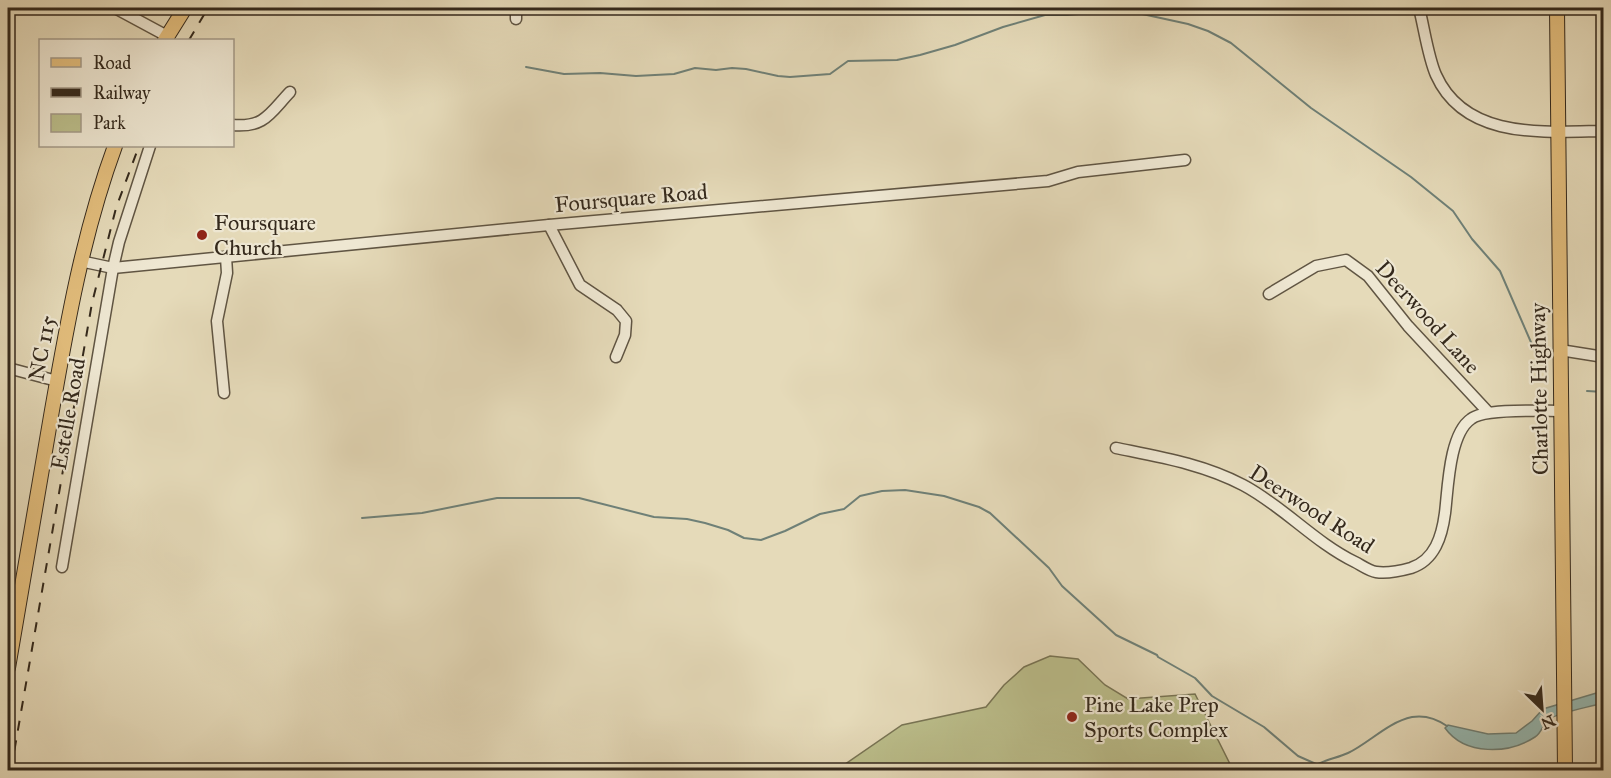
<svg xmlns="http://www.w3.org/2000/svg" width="1611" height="778" viewBox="0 0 1611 778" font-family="'IM FELL Great Primer',serif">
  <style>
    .green { fill: #bbbe8b; stroke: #787454; stroke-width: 1.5 }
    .water { fill: #96bab4; stroke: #6f8077; stroke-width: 1.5 }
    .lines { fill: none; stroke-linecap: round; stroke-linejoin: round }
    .stream { stroke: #6f8077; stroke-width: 2 }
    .minor-casing { stroke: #605543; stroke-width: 13 }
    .major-casing { stroke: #34291c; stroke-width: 16 }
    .minor { stroke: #eee7d2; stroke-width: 10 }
    .major { stroke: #e2bd7c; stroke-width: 14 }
    .rail { stroke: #34291c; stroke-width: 2; stroke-dasharray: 10 10; stroke-linecap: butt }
    .poi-dot { fill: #8f2418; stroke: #eee7d2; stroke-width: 2 }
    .labels { text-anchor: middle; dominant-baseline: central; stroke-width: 4.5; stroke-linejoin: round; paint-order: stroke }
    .street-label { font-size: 22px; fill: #34291c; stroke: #eee7d2 }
    .poi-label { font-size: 22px; fill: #34291c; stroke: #eee7d2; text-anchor: start }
  </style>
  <rect width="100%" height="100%" fill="#e5dab9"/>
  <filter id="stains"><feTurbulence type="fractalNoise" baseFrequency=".00333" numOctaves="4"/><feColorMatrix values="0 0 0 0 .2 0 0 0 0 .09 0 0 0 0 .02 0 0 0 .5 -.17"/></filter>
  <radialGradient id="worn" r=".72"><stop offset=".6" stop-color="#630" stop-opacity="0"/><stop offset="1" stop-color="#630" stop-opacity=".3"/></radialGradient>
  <path class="green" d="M1050,656L1078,659L1105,685L1128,699L1195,694L1233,770H823L838,769L902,725L986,707L1004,685L1024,667Z"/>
  <path class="water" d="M1603,691V703C1590,707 1560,712 1549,719C1543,723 1542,733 1535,737C1509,754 1465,756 1445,728L1448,725L1488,734L1516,733L1532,721L1543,709Z"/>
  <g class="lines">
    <g class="stream">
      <path d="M526,67L564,74L600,73L636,76L674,74L695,68L716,70L732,68L746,69L778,76L790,77L830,74L848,61L897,60L920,55L955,45L1003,27L1045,15H1067L1124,10L1188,24L1208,31L1231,43L1311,108L1411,177L1453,211L1472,239L1500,271L1537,356"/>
      <path d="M1599,341L1600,313L1604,293"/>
      <path d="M1602,366L1604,374"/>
      <path d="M1587,391L1604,392"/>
      <path d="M362,518L422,513L497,498H579L654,517L687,519L705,523L728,530L744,538L761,540L785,531L820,514L844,509L860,496L882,491L905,490L944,496L979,507L990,513L1049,568L1062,586L1116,635L1157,655L1158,657L1195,678L1212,696L1264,727L1298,756L1316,764"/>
      <path d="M1310,770C1320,760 1335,759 1348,753C1369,743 1388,722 1412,717C1424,715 1437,719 1447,726"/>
    </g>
    <defs>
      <g id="minor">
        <path d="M115,8L167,36"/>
        <path d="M1419,8C1424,27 1428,57 1436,75C1465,140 1544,132 1604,131"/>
        <path d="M516,19V8"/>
        <path d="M232,125C265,128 270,113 290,92"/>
        <path d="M549,225L580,285L617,310L626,321L625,335L616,357"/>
        <path d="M80,261L113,268L549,225L1048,181L1078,172L1185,160"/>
        <path d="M1269,294L1316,266L1346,260L1368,276L1408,326L1488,412"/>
        <path d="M1560,350L1604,357"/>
        <path d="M8,368L57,381"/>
        <path d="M224,393L217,321L227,273L226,257"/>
        <path d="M1116,448C1160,457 1203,464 1243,485C1283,506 1314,542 1355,562C1361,565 1369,571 1376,572C1388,574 1400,571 1411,568C1435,560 1442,536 1445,513C1448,489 1449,434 1471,419C1484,408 1541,411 1560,411"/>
        <path d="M62,567L113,268L119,242L150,146"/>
      </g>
      <g id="major">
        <path d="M1557,8L1565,770"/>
        <path d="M165,40L185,8"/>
        <path d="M8,668C22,584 36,500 51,416C67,324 83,233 115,146"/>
      </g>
    </defs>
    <use href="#minor" class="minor-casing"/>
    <use href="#major" class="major-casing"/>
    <use href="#minor" class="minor"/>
    <use href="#major" class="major"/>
    <g class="rail">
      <path d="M189,40L208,8"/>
      <path d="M11,770L92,303L116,208L139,146"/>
    </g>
  </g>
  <g class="poi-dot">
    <circle cx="202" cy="235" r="6"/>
    <circle cx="1072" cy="717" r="6"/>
  </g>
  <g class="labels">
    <g class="street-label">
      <text transform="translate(631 198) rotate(-5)">Foursquare Road</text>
      <text transform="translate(1428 317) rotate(48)">Deerwood Lane</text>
      <text transform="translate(42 348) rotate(-79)">NC 115</text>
      <text transform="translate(1539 389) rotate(-91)">Charlotte Highway</text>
      <text transform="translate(68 414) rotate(-80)">Estelle Road</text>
      <text transform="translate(1312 509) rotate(33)">Deerwood Road</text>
    </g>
    <g class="poi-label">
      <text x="214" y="222">Foursquare<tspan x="214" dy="25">Church</tspan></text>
      <text x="1084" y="704">Pine Lake Prep<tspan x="1084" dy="25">Sports Complex</tspan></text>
    </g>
  </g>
  <rect width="1611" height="778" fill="none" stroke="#e5dab9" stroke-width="30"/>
  <rect x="9" y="9" width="1593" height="760" fill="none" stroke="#34291c" stroke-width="3"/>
  <rect x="15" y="15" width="1581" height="748" fill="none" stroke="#34291c" stroke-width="1.5"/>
  <rect x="39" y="39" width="195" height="108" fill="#eee7d2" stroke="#a49b89" stroke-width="1.5"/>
  <rect x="51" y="58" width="30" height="9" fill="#e2bd7c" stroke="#a49b89" stroke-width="1.5"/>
  <text x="93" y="69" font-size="18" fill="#34291c">Road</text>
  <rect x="51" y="88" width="30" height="9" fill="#34291c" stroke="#a49b89" stroke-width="1.5"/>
  <text x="93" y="99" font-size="18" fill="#34291c">Railway</text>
  <rect x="51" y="114" width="30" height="18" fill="#bbbe8b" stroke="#a49b89" stroke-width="1.5"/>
  <text x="93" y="129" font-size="18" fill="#34291c">Park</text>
  <g transform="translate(1542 709) rotate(155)" stroke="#eee7d2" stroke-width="4.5" paint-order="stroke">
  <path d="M0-4.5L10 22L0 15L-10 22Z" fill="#34291c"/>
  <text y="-9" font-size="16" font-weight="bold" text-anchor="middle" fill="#34291c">N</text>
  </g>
  <rect width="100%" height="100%" filter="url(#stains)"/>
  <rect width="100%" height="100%" fill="url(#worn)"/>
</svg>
